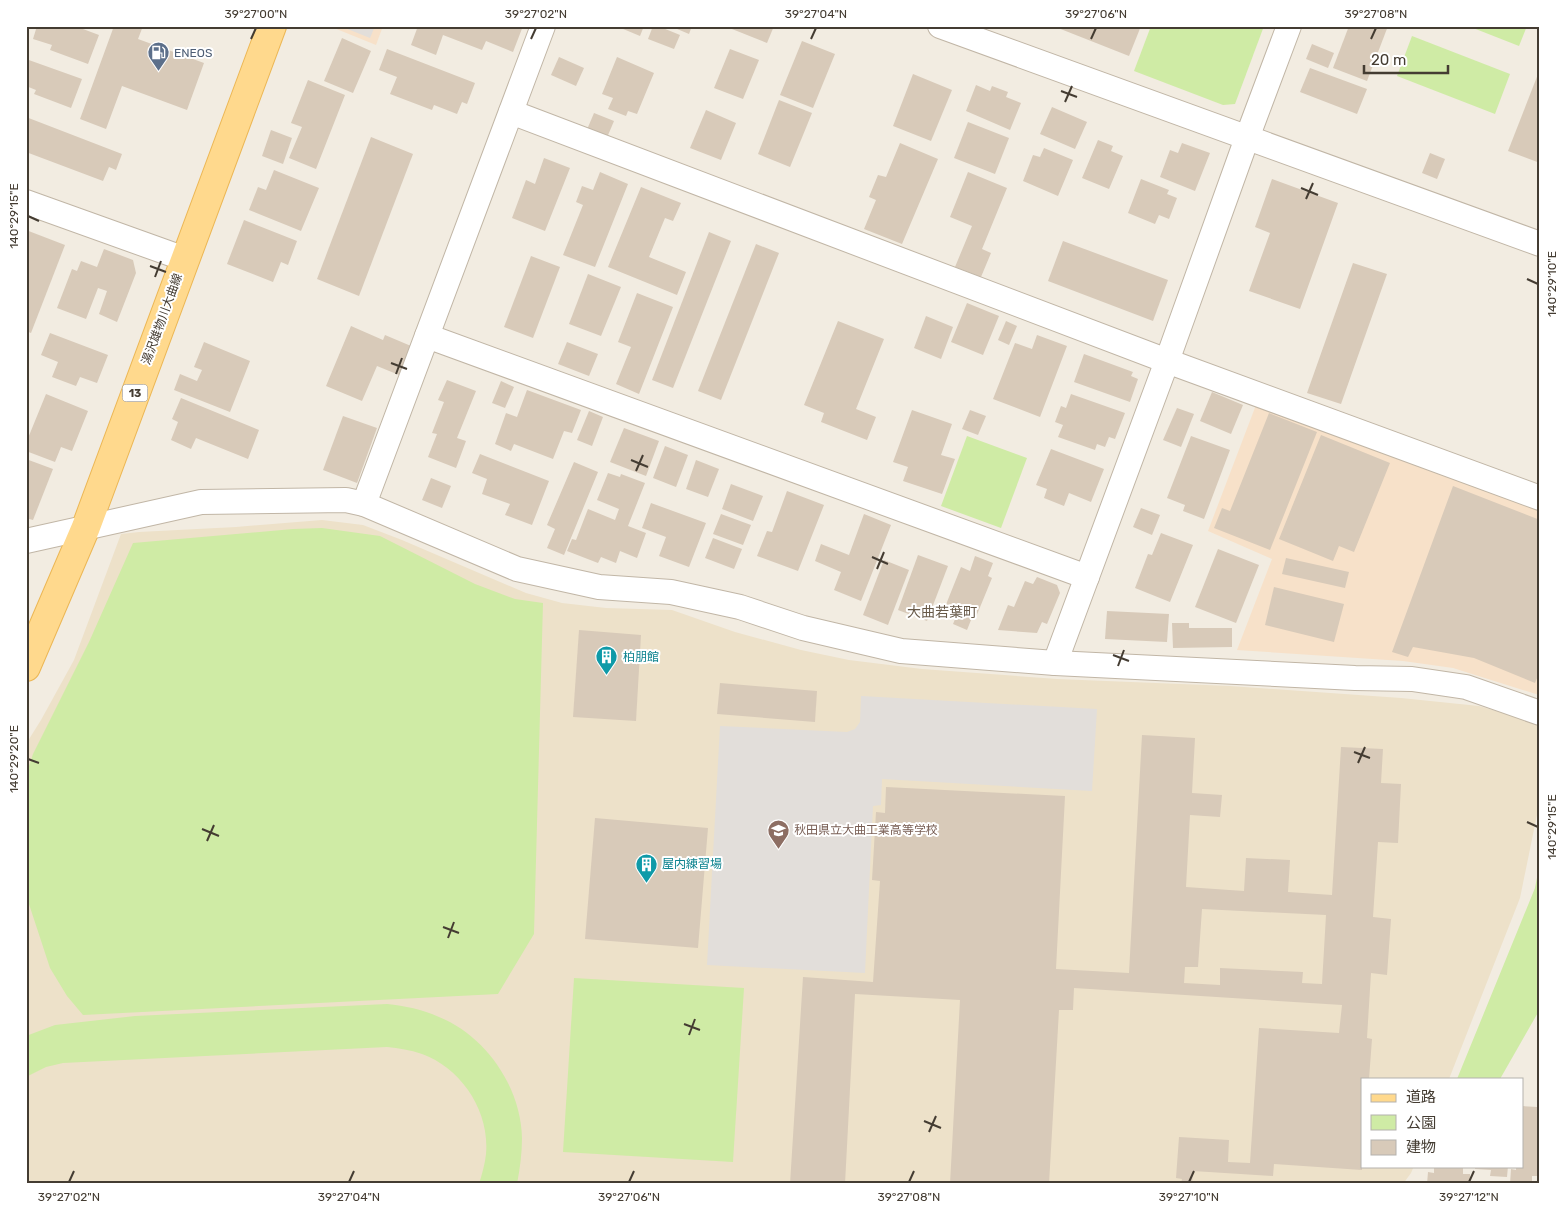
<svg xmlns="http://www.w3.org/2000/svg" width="1566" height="1210" viewBox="0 0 1566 1210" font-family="Rubik,'Noto Sans JP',sans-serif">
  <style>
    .commercial { fill: #f7e1c9 }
    .education { fill: #ede1c9 }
    .green { fill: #cfeba5 }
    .parking { fill: #e2deda }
    .building { fill: #d8cab9; fill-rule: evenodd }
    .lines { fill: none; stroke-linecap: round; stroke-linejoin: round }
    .minor-casing { stroke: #c1b6a6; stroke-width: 26 }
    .primary-casing { stroke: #ecb755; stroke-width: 30 }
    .minor { stroke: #fff; stroke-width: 24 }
    .primary { stroke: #ffd98d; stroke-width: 28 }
    .ticks { fill: none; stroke: #443c32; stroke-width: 2 }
    .labels { text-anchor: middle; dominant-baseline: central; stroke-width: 4; stroke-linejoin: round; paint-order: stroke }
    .shield { fill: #fff; stroke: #7c7670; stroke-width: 1 }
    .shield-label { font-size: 11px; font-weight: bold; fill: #443c32 }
    .service-label { font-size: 12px; fill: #4e5e75; stroke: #fff; text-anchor: start }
    .street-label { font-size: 12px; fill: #443c32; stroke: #fff }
    .culture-label { font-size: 12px; fill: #0d838f; stroke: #fff; text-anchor: start }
    .education-label { font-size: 12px; fill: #785e54; stroke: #fff; text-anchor: start }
    .neighbourhood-label { font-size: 14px; fill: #675948; stroke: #fff }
    .neatline { fill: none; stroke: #443c32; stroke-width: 2 }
    .ticks-label { font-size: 12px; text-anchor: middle; fill: #443c32 }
  </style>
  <rect width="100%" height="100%" fill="#f2ece1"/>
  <g class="commercial">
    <path d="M329,26H383L376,45Z"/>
    <path d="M1256,405L1540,506L1539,695L1453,668L1403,661L1237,650L1272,559L1208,531Z"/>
  </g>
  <path class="education" d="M322,520L363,525L402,540L526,593L562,603L606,608L672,610L735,632L801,650L849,660L922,669L1057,679L1230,686L1401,698L1479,706L1540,724V800L1520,898L1449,1079H1362V1166H1414L1411,1173L1403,1184H26V744L41,720L74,660L121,534L139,532L236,527Z"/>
  <g class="green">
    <path d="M1151,26H1264L1235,104L1223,105L1134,71Z"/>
    <path d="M1468,26H1527L1519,46Z"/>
    <path d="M1412,36L1510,74L1495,114L1397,76Z"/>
    <path d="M967,436L1027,458L1001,528L941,506Z"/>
    <path d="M322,528L380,536L475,584L515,599L543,603L534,934L498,994L83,1015L67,996L50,968L27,898L26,775L33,754L89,642L133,543L293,529Z"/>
    <path d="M1540,862V1009L1500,1079H1457L1535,888Z"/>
    <path d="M574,978L744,988L733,1162L563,1152Z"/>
    <path d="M387,1004C405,1006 422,1009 439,1017C486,1036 521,1087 522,1138C522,1153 520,1168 517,1184H479C482,1174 485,1164 486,1154C490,1111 461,1068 422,1054C410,1050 399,1048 387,1047L63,1063L46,1067L26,1077V1036L55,1025L135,1016Z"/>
  </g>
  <g class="parking">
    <path d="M340,26H375L370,38Z"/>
    <path d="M861,696L1097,709L1092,791L882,779L881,805L873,806L865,973L707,965L720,726L847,732L855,729L860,722Z"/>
  </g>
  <g class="building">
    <path d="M37,26H75L99,35L88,64L50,50L52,45L33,39Z"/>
    <path d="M114,26H143L138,39L204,63L187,110L122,86L106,129L80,119Z"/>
    <path d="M418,26H523L513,52L486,41L482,50L443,35L436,55L411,45Z"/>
    <path d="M616,26H644L640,36Z"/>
    <path d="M653,26H658L680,35L674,49L648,39Z"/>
    <path d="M670,26H692L689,34Z"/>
    <path d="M733,26H774L767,43L732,29Z"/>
    <path d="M1053,26H1141L1129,56Z"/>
    <path d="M1349,26H1388L1367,81L1333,68Z"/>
    <path d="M342,38L371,51L353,93L324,81Z"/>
    <path d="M802,41L835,54L813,108L780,95Z"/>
    <path d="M1312,44L1334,53L1328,68L1306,59Z"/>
    <path d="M387,49L475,83L467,104L462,102L457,114L434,105L432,110L390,94L397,77L379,70Z"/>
    <path d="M730,49L759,60L743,99L714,88Z"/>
    <path d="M559,57L584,68L576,86L551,75Z"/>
    <path d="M617,57L654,73L637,114L628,111L626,116L608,109L613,98L602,94Z"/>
    <path d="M26,59L82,79L71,108L34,94L36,90L26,86Z"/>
    <path d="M1310,68L1367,89L1357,114L1300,92Z"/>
    <path d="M1540,69V163L1508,151Z"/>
    <path d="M913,74L952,90L931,141L893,126Z"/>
    <path d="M308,80L345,95L316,169L289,158L302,127L291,123Z"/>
    <path d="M976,85L990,91L992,86L1008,92L1006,97L1021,103L1010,130L966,111Z"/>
    <path d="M779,100L812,113L790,167L758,154Z"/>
    <path d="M1052,107L1087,122L1075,149L1040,134Z"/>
    <path d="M706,110L736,123L721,160L690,148Z"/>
    <path d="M594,113L614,121L606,140L586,132Z"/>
    <path d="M26,117L122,154L116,170L109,167L103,181L26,152Z"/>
    <path d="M968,122L1009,138L995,174L954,158Z"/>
    <path d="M271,130L292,138L283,164L262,156Z"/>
    <path d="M371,137L413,154L359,296L317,279Z"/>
    <path d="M1098,140L1113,146L1111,151L1123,156L1109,189L1082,178Z"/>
    <path d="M900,143L938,159L902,244L864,229L876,200L869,197L878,175L886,177Z"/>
    <path d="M1182,143L1210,153L1195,191L1160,177L1170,150L1178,153Z"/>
    <path d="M1044,148L1073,160L1058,196L1023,181L1033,155L1040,157Z"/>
    <path d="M1430,153L1445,159L1437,179L1422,173Z"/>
    <path d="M544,158L570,168L545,231L512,218L526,180L535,184Z"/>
    <path d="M274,170L319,188L301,231L249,210L258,187L266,190Z"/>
    <path d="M600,172L628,184L595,267L563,255L583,205L576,202L582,186L593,190Z"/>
    <path d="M968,172L1007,188L982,249L991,253L981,277L955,267L972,226L950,217Z"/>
    <path d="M1141,179L1169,190L1167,194L1177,198L1169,219L1159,215L1155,224L1128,213Z"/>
    <path d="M1272,179L1338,203L1300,309L1249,291L1270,233L1255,227Z"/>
    <path d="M641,187L681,203L673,221L665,218L649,257L686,272L677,295L608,267Z"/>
    <path d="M244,220L297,241L288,265L281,262L273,282L227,264Z"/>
    <path d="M26,230L65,245L31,333L26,331Z"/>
    <path d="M709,232L731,241L673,388L652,380Z"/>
    <path d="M1063,241L1168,280L1153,321L1048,281Z"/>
    <path d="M756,244L779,253L721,400L698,391Z"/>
    <path d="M104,249L133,260L136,273L117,322L99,314L107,291L98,288L86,319L57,308L72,269L77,271L81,261L97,267Z"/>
    <path d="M531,256L560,267L533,338L504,327Z"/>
    <path d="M1353,263L1387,274L1341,404L1307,393Z"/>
    <path d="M588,274L621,287L601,336L569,324Z"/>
    <path d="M637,293L673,307L639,394L616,384L631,347L618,342Z"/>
    <path d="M967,303L999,316L983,355L951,342Z"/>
    <path d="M926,316L953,327L941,359L914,348Z"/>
    <path d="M838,321L884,339L856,409L876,417L867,440L821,422L824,413L804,405Z"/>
    <path d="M1006,321L1017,326L1009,345L998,340Z"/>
    <path d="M351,326L383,340L385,335L411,346L399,375L377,366L362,401L326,386Z"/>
    <path d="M50,333L108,355L97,383L80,377L76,386L52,377L58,362L41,355Z"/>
    <path d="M1037,335L1067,346L1040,417L993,399L1015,343L1032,349Z"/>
    <path d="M204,342L250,361L230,412L174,390L180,374L197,381L202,370L194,367Z"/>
    <path d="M567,342L598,354L589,376L558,364Z"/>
    <path d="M1084,354L1133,372L1131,376L1138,379L1130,402L1074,382Z"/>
    <path d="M447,380L476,391L457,438L466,441L456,468L428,457L437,434L432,433L444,402L438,400Z"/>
    <path d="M501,381L514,387L505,408L492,403Z"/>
    <path d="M527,390L581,410L572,433L564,431L553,459L514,444L511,451L495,444L506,413L517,417Z"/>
    <path d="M1212,392L1243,405L1231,434L1200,421Z"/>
    <path d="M46,394L88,411L72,451L61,447L55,462L26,451V443Z"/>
    <path d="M1071,394L1125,413L1115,439L1109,437L1105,447L1097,444L1095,450L1058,437L1063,425L1055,422L1061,406L1066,408Z"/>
    <path d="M181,398L259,430L248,459L196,438L191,449L171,440L178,422L172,419Z"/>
    <path d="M1177,408L1194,414L1181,447L1163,440Z"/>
    <path d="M912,410L952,424L941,455L955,459L942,494L903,481L908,467L893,462Z"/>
    <path d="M970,410L986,416L978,435L962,429Z"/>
    <path d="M589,411L603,417L592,446L577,440Z"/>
    <path d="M1269,413L1317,432L1270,550L1214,528L1222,508L1230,511Z"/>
    <path d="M343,416L377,428L357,483L323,470Z"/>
    <path d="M624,428L659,441L646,476L610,462Z"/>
    <path d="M1321,435L1390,463L1354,552L1339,546L1333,561L1279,539Z"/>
    <path d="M1191,436L1230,450L1204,519L1183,511L1185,505L1167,498Z"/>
    <path d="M665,446L688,455L676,487L653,478Z"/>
    <path d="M1051,449L1104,469L1091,502L1069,493L1064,506L1044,498L1047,489L1036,485Z"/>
    <path d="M480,454L549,481L532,525L505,515L510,504L482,494L487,479L472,473Z"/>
    <path d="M26,459L53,469L33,520L26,518Z"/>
    <path d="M696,460L719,469L708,497L686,489Z"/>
    <path d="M574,462L598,472L564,555L547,548L555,529L547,525Z"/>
    <path d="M608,473L620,477L621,474L645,483L628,526L646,533L637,558L620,551L616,563L601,557L598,563L567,551L572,539L576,540L588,509L615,520L619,509L597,500Z"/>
    <path d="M431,478L451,486L442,508L422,500Z"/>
    <path d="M731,484L763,496L753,521L722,509Z"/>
    <path d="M1453,486L1540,520V671L1535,683L1474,658L1413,647L1408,657L1392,652Z"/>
    <path d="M787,491L824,505L798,571L757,556L767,531L772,532Z"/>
    <path d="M651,503L706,523L689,567L659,556L666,537L642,528Z"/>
    <path d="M1141,508L1160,515L1152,535L1133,527Z"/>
    <path d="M721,514L751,525L743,545L713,534Z"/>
    <path d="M864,514L891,525L861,601L834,590L841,572L815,561L821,544L849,555Z"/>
    <path d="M1161,533L1193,545L1170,602L1135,588L1148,554L1152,555Z"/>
    <path d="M713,538L742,549L734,569L705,558Z"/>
    <path d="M1218,549L1259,565L1236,623L1195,607Z"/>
    <path d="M918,555L948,566L927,621L898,610Z"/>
    <path d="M975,556L993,563L988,576L992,578L976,617L973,615L967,630L953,624L958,612L945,607L961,567L970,571Z"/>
    <path d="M1286,558L1349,572L1345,588L1282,574Z"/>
    <path d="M884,560L909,570L888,625L863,615Z"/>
    <path d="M1037,577L1057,585L1060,593L1047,624L1042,622L1037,633L998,630L1008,605L1014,607L1025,581L1033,584Z"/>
    <path d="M1274,587L1344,604L1334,642L1265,625Z"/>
    <path d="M1107,611L1169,614L1167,642L1105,639Z"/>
    <path d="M1172,623H1189V628H1232V647L1173,648Z"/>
    <path d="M579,630L641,635L636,721L573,717Z"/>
    <path d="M720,683L817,691L815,722L717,714Z"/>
    <path d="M1142,735L1195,738L1192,793L1222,795L1220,817L1190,815L1186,887L1244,891L1246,858L1290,860L1288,892L1332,895L1341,747L1383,749L1381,783L1401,784L1398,843L1378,842L1373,917L1391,919L1387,975L1371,973L1367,1038L1372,1039L1369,1079H1362V1170L1274,1164L1273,1176L1193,1171L1192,1184H1181L1182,1179L1176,1178L1179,1137L1229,1140L1228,1162L1250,1163L1259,1028L1339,1033L1342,1005L1074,988L1073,1010H1059L1049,1184H950L960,1000L855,994L845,1184H790L803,977L873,982L880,881L872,880L876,812L885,813L886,787L1065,796L1056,969L1129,973ZM1202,909L1326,915L1322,984L1302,983L1303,972L1220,968V985L1184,983L1185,967H1198Z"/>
    <path d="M595,818L708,828L698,948L585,939Z"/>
    <path d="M1537,1100H1540V1184H1538V1176H1532V1184H1510L1511,1169L1516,1170V1166H1522V1106L1537,1107Z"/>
    <path d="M1434,1166H1463V1174H1470V1184H1427L1428,1172L1434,1173Z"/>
    <path d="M1475,1166H1508L1507,1177L1490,1176L1491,1170L1475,1169Z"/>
  </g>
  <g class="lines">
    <defs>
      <g id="minor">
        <path d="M940,26L1540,244"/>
        <path d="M511,112L1167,361L1540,498"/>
        <path d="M26,202L185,259"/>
        <path d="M427,336L1087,577"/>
        <path d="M364,504L543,26"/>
        <path d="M26,541L201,502L346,500L364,504L517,569L599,587L671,592L740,607L803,628L901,651L1055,663L1355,678L1412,679L1466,687L1540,713"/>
        <path d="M1055,663L1167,361L1247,138L1289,26"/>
      </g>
      <path id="primary" d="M26,667L86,527L272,26"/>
    </defs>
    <use href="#minor" class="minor-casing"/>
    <use href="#primary" class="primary-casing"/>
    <use href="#minor" class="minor"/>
    <use href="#primary" class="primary"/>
  </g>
  <path class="ticks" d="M251,39L256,28M531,39L536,28M811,39L816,28M1091,39L1096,28M1371,39L1376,28M1061,91L1077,97M1065,102L1072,86M1301,188L1318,195M1306,199L1313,183M28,216L39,221M150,266L166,272M155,277L161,261M1527,279L1538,284M391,363L407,369M396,374L402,358M631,460L648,467M636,471L643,455M872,557L888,564M877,569L884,552M1113,655L1129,661M1118,666L1124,650M1354,752L1370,758M28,759L39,763M1358,763L1365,747M1527,822L1538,827M202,829L219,836M207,841L214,825M443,927L459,933M448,938L454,922M684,1024L700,1030M689,1035L695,1019M924,1121L941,1128M929,1132L936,1116M69,1182L74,1171M349,1182L354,1171M629,1182L634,1171M909,1182L914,1171M1189,1182L1194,1171M1469,1182L1474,1171"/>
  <defs>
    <symbol id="fuel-pin" viewBox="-11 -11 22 30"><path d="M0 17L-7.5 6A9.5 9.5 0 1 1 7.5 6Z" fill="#5c6f8a" stroke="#fff"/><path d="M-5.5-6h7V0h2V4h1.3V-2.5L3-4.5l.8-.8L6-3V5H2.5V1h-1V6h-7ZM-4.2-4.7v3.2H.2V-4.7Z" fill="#fff"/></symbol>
    <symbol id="building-pin" viewBox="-11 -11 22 30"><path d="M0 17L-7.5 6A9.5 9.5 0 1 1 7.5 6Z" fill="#0f9aa8" stroke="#fff"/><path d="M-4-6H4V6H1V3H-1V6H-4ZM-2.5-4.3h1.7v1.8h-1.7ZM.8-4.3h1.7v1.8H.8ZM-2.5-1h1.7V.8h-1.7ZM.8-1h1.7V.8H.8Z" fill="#fff"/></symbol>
    <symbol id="school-pin" viewBox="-11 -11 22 30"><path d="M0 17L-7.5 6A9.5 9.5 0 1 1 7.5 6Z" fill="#8d6e63" stroke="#fff"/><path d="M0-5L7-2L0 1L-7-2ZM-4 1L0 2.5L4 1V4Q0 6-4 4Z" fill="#fff"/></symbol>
  </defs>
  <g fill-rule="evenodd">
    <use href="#fuel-pin" x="146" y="40" width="25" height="34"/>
    <use href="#building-pin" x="594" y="644" width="25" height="34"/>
    <use href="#school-pin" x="766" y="818" width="25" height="34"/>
    <use href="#building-pin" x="634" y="852" width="25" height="34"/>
  </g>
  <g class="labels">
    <rect class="shield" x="122.5" y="384.5" width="25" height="17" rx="4"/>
    <g class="shield-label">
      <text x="135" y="393">13</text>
    </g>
    <g class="service-label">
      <text x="174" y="53">ENEOS</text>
    </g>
    <g class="street-label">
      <text transform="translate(162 319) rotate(-70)">湯沢雄物川大曲線</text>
    </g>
    <g class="culture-label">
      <text x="623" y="657">柏朋館</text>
      <text x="662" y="864">屋内練習場</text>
    </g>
    <g class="education-label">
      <text x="794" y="830">秋田県立大曲工業高等学校</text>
    </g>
    <g class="neighbourhood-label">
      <text x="942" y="612">大曲若葉町</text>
    </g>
  </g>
  <rect width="1566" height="1210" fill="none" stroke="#ffffff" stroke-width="55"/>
  <rect x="1361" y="1078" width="162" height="90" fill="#ffffff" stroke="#b4b1ad"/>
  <rect x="1371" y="1094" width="25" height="8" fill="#ffd98d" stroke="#b4b1ad"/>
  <text x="1406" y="1102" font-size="15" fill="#443c32">道路</text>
  <rect x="1371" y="1115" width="25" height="15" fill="#cfeba5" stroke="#b4b1ad"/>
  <text x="1406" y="1128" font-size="15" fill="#443c32">公園</text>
  <rect x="1371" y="1140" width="25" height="15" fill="#d8cab9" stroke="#b4b1ad"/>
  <text x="1406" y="1152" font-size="15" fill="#443c32">建物</text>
  <path d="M1364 65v8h84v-8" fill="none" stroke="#443c32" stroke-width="2.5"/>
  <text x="1371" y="65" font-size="15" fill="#443c32" stroke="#ffffff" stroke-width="4" paint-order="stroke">20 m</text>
  <rect x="28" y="28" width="1510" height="1154" class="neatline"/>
  <g class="ticks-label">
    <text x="256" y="18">39°27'00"N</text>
    <text x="536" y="18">39°27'02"N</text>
    <text x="816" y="18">39°27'04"N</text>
    <text x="1096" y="18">39°27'06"N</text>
    <text x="1376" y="18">39°27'08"N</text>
    <text transform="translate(14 216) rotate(-90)" y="4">140°29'15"E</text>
    <text transform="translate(1552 284) rotate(-90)" y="4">140°29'10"E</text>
    <text transform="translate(14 759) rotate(-90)" y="4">140°29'20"E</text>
    <text transform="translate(1552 827) rotate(-90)" y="4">140°29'15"E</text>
    <text x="69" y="1201">39°27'02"N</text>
    <text x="349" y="1201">39°27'04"N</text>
    <text x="629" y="1201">39°27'06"N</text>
    <text x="909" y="1201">39°27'08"N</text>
    <text x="1189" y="1201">39°27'10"N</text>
    <text x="1469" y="1201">39°27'12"N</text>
  </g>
</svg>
